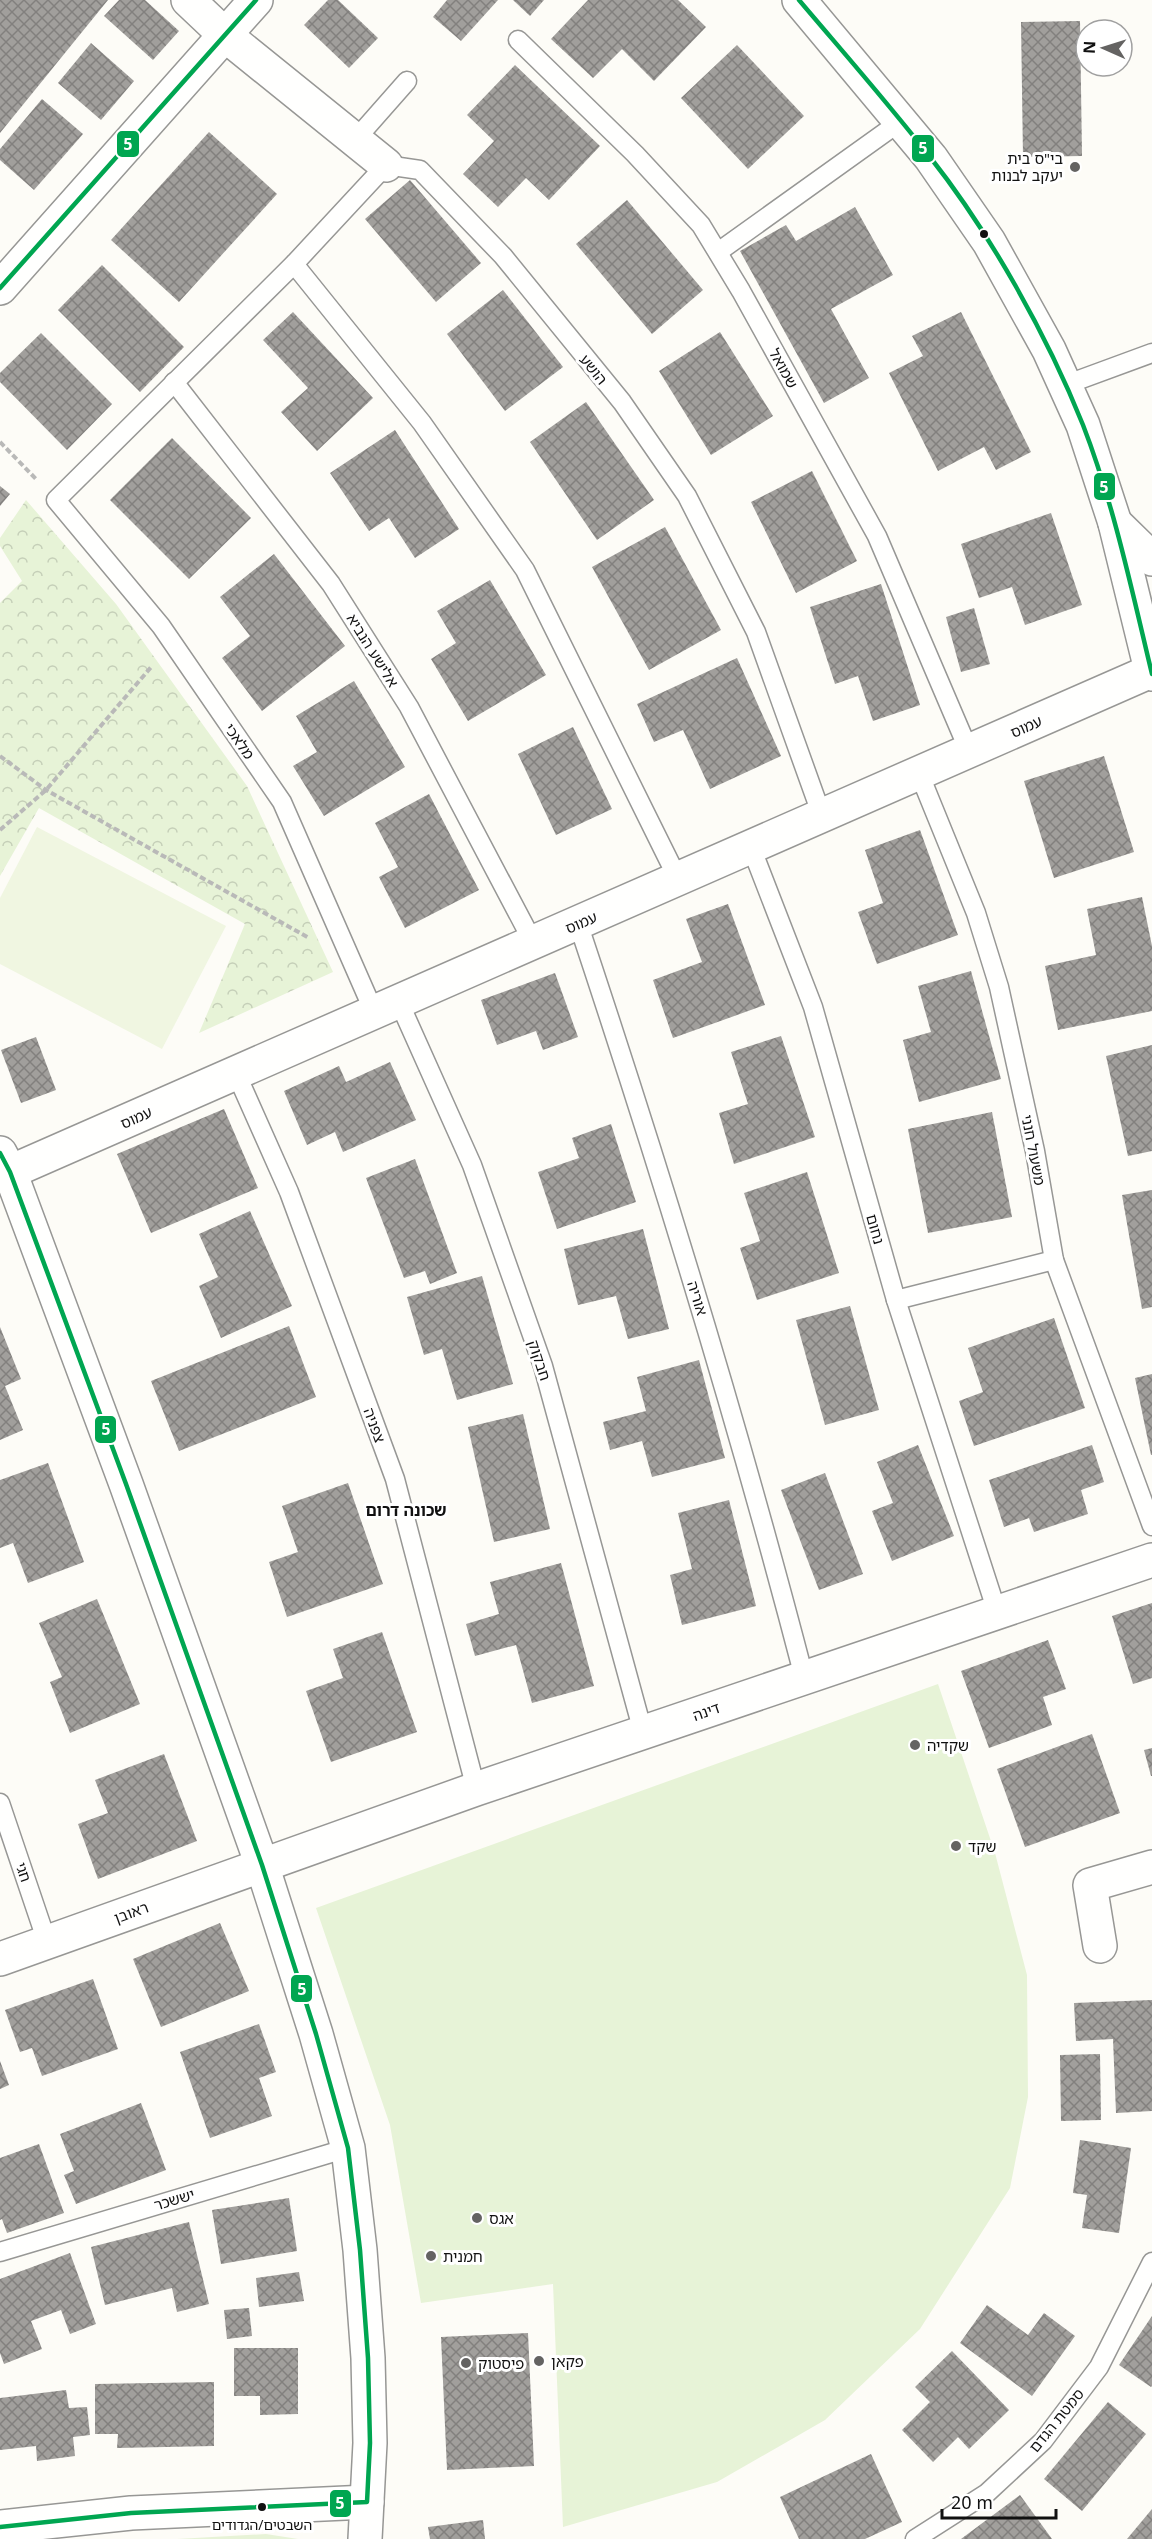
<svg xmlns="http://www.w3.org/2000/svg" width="1152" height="2539" viewBox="0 0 1152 2539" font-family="Georgia,'Noto Sans Hebrew',serif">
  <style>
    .grass { fill: #e7f3d7 }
    .park { fill: url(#park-crowns) }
    .pitch { fill: #f0f6e1 }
    .building { fill: url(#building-cross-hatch) }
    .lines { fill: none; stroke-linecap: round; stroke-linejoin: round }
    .service-casing { stroke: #979795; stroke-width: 21 }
    .minor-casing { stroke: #979795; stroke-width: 36 }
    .tertiary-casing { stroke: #979795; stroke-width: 36 }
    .path { stroke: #b9b9b8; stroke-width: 4; stroke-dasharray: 6 3; stroke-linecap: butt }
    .service { stroke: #fffffe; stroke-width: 18 }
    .minor { stroke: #fffffe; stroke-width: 33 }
    .tertiary { stroke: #fffffe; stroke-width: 33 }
    .bus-1-casing { stroke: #fff; stroke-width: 9 }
    .bus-1 { stroke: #00a651; stroke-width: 4.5 }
    .poi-dot { fill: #646362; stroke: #fff; stroke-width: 2 }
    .bus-dot { fill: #111; stroke: #fff; stroke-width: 2 }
    .labels { text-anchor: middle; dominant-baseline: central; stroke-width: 6; stroke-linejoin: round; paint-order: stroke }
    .bus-label { font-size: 14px; fill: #111; stroke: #fff }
    .poi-label { font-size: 15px; fill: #111; stroke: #fff; text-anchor: start }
    .street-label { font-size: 15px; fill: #111; stroke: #fff }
    .neighbourhood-label { font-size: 16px; font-weight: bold; fill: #111; stroke: #fff }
    .line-badge { stroke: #fff; stroke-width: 2 }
    .badge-label { font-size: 16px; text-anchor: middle; font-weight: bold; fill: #fff }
  </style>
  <defs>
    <pattern id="park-crowns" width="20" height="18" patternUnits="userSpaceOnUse" patternTransform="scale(1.5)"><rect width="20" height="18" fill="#e7f3d7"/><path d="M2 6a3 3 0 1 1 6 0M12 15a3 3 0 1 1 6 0" fill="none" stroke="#c5cfb8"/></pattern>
    <pattern id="building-cross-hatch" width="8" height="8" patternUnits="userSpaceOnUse" patternTransform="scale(1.5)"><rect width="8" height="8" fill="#a19f9c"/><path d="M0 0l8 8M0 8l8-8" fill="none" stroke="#82807e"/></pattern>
  </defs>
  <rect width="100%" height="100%" fill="#fdfcf7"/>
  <path class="grass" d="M938,1684L995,1853L1027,1975L1028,2097L1010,2188L920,2329L825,2420L717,2482L563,2527L553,2284L421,2303L390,2125L316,1908Z"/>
  <g class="park">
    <path d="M26,500L116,604L247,786L333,972L199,1033L245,924L39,808L0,876V603L22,581L0,546V538Z"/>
    <path d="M266,2534L298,2539H177Z"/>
  </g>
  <path class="pitch" d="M37,827L226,926L162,1049L0,964V898Z"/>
  <g class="building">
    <path d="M0,0H108L0,133Z"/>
    <path d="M119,0H145L179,31L153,60L104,16Z"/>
    <path d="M328,0H338L378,38L349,68L304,25Z"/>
    <path d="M447,0H498L461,41L433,17Z"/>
    <path d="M513,0H544L530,16Z"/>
    <path d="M588,0H678L706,27L654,81L622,49L593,78L551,39Z"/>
    <path d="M1080,21L1082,156L1023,157L1021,22Z"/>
    <path d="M91,43L134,81L101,120L58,83Z"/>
    <path d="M737,45L804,116L748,169L681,98Z"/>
    <path d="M515,65L600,146L549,200L526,178L498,207L463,174L494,141L467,115Z"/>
    <path d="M42,99L83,134L34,190L0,160V149Z"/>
    <path d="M209,132L277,194L179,302L111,240Z"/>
    <path d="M410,180L481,263L436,302L365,219Z"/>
    <path d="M627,200L703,290L652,334L576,244Z"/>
    <path d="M855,207L893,275L831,309L869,378L824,403L740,251L786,225L796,241Z"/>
    <path d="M102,265L184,347L140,392L58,310Z"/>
    <path d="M503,290L563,367L505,411L447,334Z"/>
    <path d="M293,312L373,398L317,451L281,412L308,388L263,340Z"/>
    <path d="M961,312L1031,452L996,470L984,447L938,471L889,373L923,356L912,336Z"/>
    <path d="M720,332L773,416L711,455L659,371Z"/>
    <path d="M41,333L112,404L67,450L0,382V373Z"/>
    <path d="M586,402L654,500L597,540L530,442Z"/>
    <path d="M395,430L459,529L415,558L389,518L369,531L330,473Z"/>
    <path d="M172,438L251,518L189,579L110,500Z"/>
    <path d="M812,471L857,561L796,593L751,502Z"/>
    <path d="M0,486L10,494L0,506Z"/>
    <path d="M1051,513L1082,605L1025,625L1012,587L979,598L961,544Z"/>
    <path d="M665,527L721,630L649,670L592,567Z"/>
    <path d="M274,554L345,646L262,711L222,658L250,636L220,597Z"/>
    <path d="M490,580L546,675L468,721L431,659L456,643L437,611Z"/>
    <path d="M881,584L920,705L873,721L858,676L835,684L810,607Z"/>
    <path d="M974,608L990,664L961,672L946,617Z"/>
    <path d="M737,658L781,756L710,789L683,730L654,742L637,704Z"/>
    <path d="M354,681L405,767L324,816L293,766L317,752L296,716Z"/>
    <path d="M573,727L612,809L556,835L518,754Z"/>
    <path d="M1104,756L1134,852L1054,878L1024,781Z"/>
    <path d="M429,794L479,890L405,928L379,877L398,867L375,823Z"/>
    <path d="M920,830L958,935L877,964L858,912L883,903L865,850Z"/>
    <path d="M1142,897L1152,946V1011L1058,1030L1045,966L1096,955L1087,909Z"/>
    <path d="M728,904L765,1005L673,1038L653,980L702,962L686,919Z"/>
    <path d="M971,971L1001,1079L919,1102L903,1040L931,1032L918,986Z"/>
    <path d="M555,973L578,1037L543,1050L536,1031L497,1045L481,1000Z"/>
    <path d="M781,1036L815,1137L734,1164L719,1113L748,1104L731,1052Z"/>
    <path d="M36,1037L56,1090L21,1103L1,1050Z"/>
    <path d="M1152,1045V1151L1128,1156L1106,1056Z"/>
    <path d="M390,1062L416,1120L343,1152L335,1132L307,1145L284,1091L339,1066L346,1082Z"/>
    <path d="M224,1109L258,1188L151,1233L117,1154Z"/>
    <path d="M992,1112L1012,1217L928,1233L908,1129Z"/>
    <path d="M611,1124L636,1202L557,1229L538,1172L579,1158L572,1138Z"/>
    <path d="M415,1159L457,1273L430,1284L425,1271L404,1278L366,1178Z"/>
    <path d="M807,1172L839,1273L757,1300L740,1248L760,1241L744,1193Z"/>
    <path d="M1152,1190V1307L1142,1309L1122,1195Z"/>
    <path d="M250,1211L292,1306L221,1338L199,1286L218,1277L199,1234Z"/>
    <path d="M643,1229L669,1329L628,1339L616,1296L578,1305L564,1249Z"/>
    <path d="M482,1276L513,1384L457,1400L442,1349L424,1355L407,1297Z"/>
    <path d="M850,1306L879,1410L825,1425L796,1320Z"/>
    <path d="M1054,1318L1085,1408L974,1446L959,1401L983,1392L968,1348Z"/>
    <path d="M289,1326L316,1397L179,1451L151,1381Z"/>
    <path d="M0,1327L21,1379L5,1386L23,1430L0,1440Z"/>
    <path d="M699,1360L725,1458L652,1477L642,1441L610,1450L603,1422L646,1411L637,1377Z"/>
    <path d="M1152,1374V1455H1151L1135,1378Z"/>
    <path d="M523,1414L550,1529L494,1542L468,1427Z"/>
    <path d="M918,1445L954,1536L892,1561L872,1511L893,1503L877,1462Z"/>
    <path d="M1092,1445L1104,1482L1081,1490L1088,1514L1034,1532L1029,1518L1004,1527L989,1480Z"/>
    <path d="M48,1463L84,1562L28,1583L13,1543L0,1548V1480Z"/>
    <path d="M825,1473L863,1574L819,1590L781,1490Z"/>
    <path d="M348,1483L383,1584L287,1617L269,1562L298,1552L282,1506Z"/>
    <path d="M729,1500L756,1606L682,1625L670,1575L692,1569L678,1513Z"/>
    <path d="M561,1563L594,1686L532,1703L516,1645L475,1656L466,1624L499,1614L490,1582Z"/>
    <path d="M97,1599L140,1704L70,1733L50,1682L62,1677L39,1623Z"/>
    <path d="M1152,1603V1678L1133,1684L1112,1616Z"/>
    <path d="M382,1632L417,1732L331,1762L306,1691L343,1678L333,1649Z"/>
    <path d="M1048,1640L1066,1689L1043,1697L1052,1725L989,1748L961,1671Z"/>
    <path d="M1092,1734L1120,1813L1025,1847L997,1769Z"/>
    <path d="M1152,1748V1776H1151L1144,1750Z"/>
    <path d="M164,1754L197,1841L98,1879L78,1824L108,1813L95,1780Z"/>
    <path d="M220,1923L249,1991L161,2027L133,1959Z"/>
    <path d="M93,1979L118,2049L42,2076L32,2048L20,2052L5,2010Z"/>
    <path d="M1152,2000V2111L1116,2113L1113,2039L1076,2041L1074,2003Z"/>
    <path d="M259,2024L276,2072L259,2078L272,2116L210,2138L180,2052Z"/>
    <path d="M1100,2054L1101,2120L1061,2121L1060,2055Z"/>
    <path d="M0,2061L9,2085L0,2089Z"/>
    <path d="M141,2103L166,2170L76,2204L64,2175L74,2171L60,2134Z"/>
    <path d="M1080,2140L1131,2148L1119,2233L1082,2228L1087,2195L1073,2193Z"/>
    <path d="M39,2144L64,2213L7,2233L2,2219L0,2220V2158Z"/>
    <path d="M289,2198L297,2251L221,2264L212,2210Z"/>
    <path d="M189,2222L209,2304L177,2312L172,2288L105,2305L91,2247Z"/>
    <path d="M70,2253L96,2324L70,2334L61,2310L31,2321L42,2349L4,2364L0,2353V2279Z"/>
    <path d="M299,2272L304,2301L259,2307L256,2278Z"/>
    <path d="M987,2305L1028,2335L1044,2313L1075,2336L1032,2396L960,2343Z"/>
    <path d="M249,2308L252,2336L227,2339L224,2310Z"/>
    <path d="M1152,2316V2386L1151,2387L1119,2365Z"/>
    <path d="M528,2333L534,2466L447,2470L441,2337Z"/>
    <path d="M234,2348H298V2414L260,2415V2396H234Z"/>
    <path d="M952,2351L1009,2410L969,2449L958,2437L933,2462L902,2430L930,2402L915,2387Z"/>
    <path d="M214,2382V2446L117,2448L118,2434H95V2384Z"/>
    <path d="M66,2390L69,2408L87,2407L90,2435L73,2437L75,2456L37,2461L36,2446L0,2450V2398Z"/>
    <path d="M1108,2402L1146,2434L1082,2511L1044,2479Z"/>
    <path d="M871,2454L902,2522L865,2539H799L780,2497Z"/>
    <path d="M1020,2495L1052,2539H961Z"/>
    <path d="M1152,2509V2539H1127Z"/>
    <path d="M483,2520L485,2539H430L428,2527Z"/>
  </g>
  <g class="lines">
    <defs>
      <g id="service">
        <path d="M518,40L635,154L701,225L741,291L877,536L969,751"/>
        <path d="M355,140L407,81"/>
        <path d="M718,252L901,121"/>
        <path d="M294,264L422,423L525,570L678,879"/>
        <path d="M174,382L331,584L409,707L533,942"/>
        <path d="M1065,385L1152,353"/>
        <path d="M919,773L976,913L999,987L1035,1151L1054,1260L1152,1526"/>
        <path d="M751,847L813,1007L896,1300L997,1612"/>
        <path d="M578,923C661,1172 738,1423 804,1677"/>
        <path d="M399,1002L472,1165L543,1366L643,1732"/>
        <path d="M374,1012L282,802L161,626L56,500L294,264L386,165L420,170L503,256L622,402L687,496L756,632L822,816"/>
        <path d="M236,1073L289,1192L395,1479L476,1789"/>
        <path d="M896,1300L1054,1260"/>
        <path d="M0,1803L47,1942"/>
        <path d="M0,2252L348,2148"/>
        <path d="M915,2539L987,2493L1043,2441L1099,2367L1152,2262"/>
      </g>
      <g id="minor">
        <path d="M188,0L225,35L386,165"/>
        <path d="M1115,523L1152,559"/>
        <path d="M10,1172L1151,671"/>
        <path d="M1100,1946L1090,1885L1152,1867"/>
        <path d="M0,1959L476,1789L1152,1560"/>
      </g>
      <g id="tertiary">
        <path d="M799,0L931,158L989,242L1049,350L1083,425L1115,523L1152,674"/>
        <path d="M0,288L256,0"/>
        <path d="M0,1153L10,1172L126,1484L262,1865L316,2034L348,2148L360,2250L368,2358L370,2443L365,2539"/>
        <path d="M0,2527L131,2513L367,2502"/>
      </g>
    </defs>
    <use href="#service" class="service-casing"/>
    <use href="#minor" class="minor-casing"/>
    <use href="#tertiary" class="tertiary-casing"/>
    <g class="path">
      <path d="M0,442L37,480"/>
      <path d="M0,756L46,790L309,938"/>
      <path d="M0,830L46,790L152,666"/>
    </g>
    <use href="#service" class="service"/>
    <use href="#minor" class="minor"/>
    <use href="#tertiary" class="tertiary"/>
    <defs>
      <g id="bus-1">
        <path d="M799,0C843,52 888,103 930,157C990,233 1047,335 1083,425C1114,505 1132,591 1152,674"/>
        <path d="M0,288L256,0"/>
        <path d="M0,1153L10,1172L126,1484L262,1865L316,2034L348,2148L360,2250L368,2358L370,2443L367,2502L131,2513L0,2527"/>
      </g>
    </defs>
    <use href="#bus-1" class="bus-1-casing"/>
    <use href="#bus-1" class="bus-1"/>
  </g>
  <g class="poi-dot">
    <circle cx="1075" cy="167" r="6"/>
    <circle cx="915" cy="1745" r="6"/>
    <circle cx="956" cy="1846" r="6"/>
    <circle cx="477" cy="2218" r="6"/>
    <circle cx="431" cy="2256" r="6"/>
    <circle cx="539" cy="2361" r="6"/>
    <circle cx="466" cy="2363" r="6"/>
  </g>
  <g class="bus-dot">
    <circle cx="984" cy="234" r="5"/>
    <circle cx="262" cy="2507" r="5"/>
  </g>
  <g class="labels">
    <g class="bus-label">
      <text x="262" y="2524">השבטים/הגדודים</text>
    </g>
    <g class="poi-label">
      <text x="1063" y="158" text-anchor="end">בי"ס בית<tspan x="1063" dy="17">יעקב לבנות</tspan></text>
      <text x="927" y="1745">שקדיה</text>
      <text x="968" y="1846">שקד</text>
      <text x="489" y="2218">אגס</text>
      <text x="443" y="2256">חמנית</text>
      <text x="551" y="2361">פקאן</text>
      <text x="478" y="2363">פיסטוק</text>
    </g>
    <g class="street-label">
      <text transform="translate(784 368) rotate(61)">שמואל</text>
      <text transform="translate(594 369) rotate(51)">הושע</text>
      <text transform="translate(373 650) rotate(58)">אלישע הנביא</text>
      <text transform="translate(1026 726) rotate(-24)">עמוס</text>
      <text transform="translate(240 741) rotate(55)">מלאכי</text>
      <text transform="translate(581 922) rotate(-23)">עמוס</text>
      <text transform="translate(136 1117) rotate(-24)">עמוס</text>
      <text transform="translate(1034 1150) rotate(79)">משעול חנני</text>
      <text transform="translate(876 1229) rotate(74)">נחום</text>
      <text transform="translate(698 1298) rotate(73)">אוריה</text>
      <text transform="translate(540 1360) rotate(72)">חבקוק</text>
      <text transform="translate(375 1425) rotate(70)">צפניה</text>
      <text transform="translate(706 1711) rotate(-19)">דינה</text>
      <text transform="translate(24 1872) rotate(71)">חגי</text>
      <text transform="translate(131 1912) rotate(-20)">ראובן</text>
      <text transform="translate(174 2199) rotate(-17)">יששכר</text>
      <text transform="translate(1056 2420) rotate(-51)">סמטת הגדם</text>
    </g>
    <g class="neighbourhood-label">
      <text x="406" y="1510">שכונה דרום</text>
    </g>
  </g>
  <g class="line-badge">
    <rect x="116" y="130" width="24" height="28" rx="6" fill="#00a651"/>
    <rect x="911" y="134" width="24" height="29" rx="6" fill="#00a651"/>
    <rect x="1093" y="472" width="23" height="29" rx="6" fill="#00a651"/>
    <rect x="94" y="1415" width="23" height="29" rx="6" fill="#00a651"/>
    <rect x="290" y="1974" width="23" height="29" rx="6" fill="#00a651"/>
    <rect x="329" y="2489" width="23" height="29" rx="6" fill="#00a651"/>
  </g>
  <g class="badge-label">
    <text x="128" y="150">5</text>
    <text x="923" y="154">5</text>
    <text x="1104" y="493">5</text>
    <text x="106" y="1435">5</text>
    <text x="302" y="1995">5</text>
    <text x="340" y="2509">5</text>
  </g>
  <g transform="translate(1104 48) rotate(273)"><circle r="28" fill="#ffffff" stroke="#a0a0a0" stroke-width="1.5"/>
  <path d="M0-4.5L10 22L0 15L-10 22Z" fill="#646362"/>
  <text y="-9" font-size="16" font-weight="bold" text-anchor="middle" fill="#111111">N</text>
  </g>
  <path d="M942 2509v9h114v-9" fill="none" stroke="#111111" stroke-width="3"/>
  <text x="951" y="2509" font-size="18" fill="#111111" stroke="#ffffff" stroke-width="4.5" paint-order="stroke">20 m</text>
</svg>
